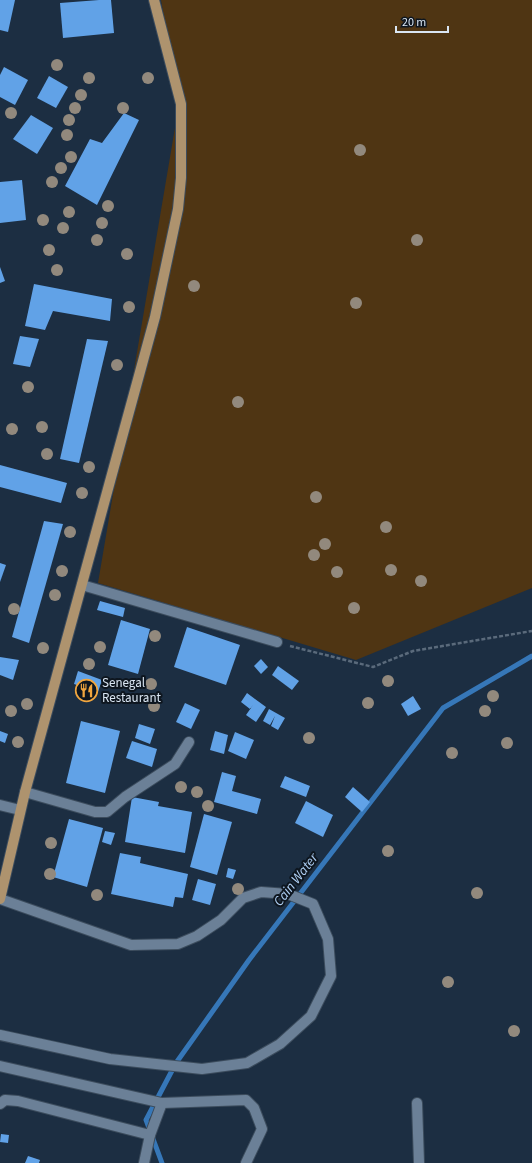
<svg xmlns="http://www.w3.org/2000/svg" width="532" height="1163" viewBox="0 0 532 1163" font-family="'Source Sans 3',sans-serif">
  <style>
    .green { fill: #4f3513 }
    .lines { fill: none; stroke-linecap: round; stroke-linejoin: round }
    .stream { stroke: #3677b8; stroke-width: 5 }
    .building { fill: #61a2e7 }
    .minor-casing { stroke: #3c4c5d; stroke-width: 12 }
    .major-casing { stroke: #3c4c5d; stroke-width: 12 }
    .path { stroke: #5a6a7b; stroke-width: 2.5; stroke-dasharray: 4 2; stroke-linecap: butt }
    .minor { stroke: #6b8097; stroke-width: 10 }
    .major { stroke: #ae936e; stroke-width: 10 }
    .tree { fill: #92897d }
    .labels { text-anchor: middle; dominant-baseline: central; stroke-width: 4; stroke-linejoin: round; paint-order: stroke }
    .poi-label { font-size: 13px; fill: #dae6f3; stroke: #0e161f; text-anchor: start }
    .water-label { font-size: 14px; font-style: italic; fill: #aecef2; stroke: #0e161f }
  </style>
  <rect width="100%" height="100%" fill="#1c2e42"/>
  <path class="green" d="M161,0H532V588L356,660L98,583L179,104Z"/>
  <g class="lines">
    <path class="stream" d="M162,1163L146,1120L176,1063L249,960L443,708L532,656"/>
  </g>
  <g class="building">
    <path d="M0,0H15L8,32L0,30Z"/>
    <path d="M99,0H111L114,33L63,38L60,3Z"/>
    <path d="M4,67L28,80L15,105L0,97V75Z"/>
    <path d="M49,76L68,87L56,108L37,98Z"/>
    <path d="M124,113L139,120L97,205L65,186L90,139L102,143Z"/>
    <path d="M31,115L53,128L37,154L13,139Z"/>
    <path d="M22,180L26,220L0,223V182Z"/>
    <path d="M0,267L5,281L0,283Z"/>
    <path d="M34,284L112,299L110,321L53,311L45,330L25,326Z"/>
    <path d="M20,336L39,339L30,367L13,364Z"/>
    <path d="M87,339L108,341L79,463L60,459Z"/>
    <path d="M0,465L67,483L61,503L0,487Z"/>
    <path d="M44,521L63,524L29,643L12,637Z"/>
    <path d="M0,563L6,565L0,582Z"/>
    <path d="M100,601L125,608L123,617L97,610Z"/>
    <path d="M121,620L150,629L138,674L108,665Z"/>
    <path d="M187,627L240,645L226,685L174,667Z"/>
    <path d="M0,657L19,660L13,680L0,675Z"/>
    <path d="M261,659L268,667L261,674L254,666Z"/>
    <path d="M278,666L299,681L292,690L272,675Z"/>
    <path d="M78,671L102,680L98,692L74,684Z"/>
    <path d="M247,693L266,707L256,722L246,715L253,705L250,709L241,702Z"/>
    <path d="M413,696L421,709L408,716L401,704Z"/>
    <path d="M185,703L200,710L191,729L176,722Z"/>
    <path d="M269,709L285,718L278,730L271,726L275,716L270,725L263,721Z"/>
    <path d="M81,721L120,731L105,793L66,783Z"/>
    <path d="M139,724L155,729L150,744L135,738Z"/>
    <path d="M0,731L8,734L5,743L0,741Z"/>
    <path d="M215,731L228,735L224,754L210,750Z"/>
    <path d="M235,732L254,740L246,759L228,751Z"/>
    <path d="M132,741L157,749L152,767L126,758Z"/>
    <path d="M222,772L236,776L232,791L261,799L257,814L214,802Z"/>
    <path d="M285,776L310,786L306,797L280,787Z"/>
    <path d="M353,787L370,802L362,812L345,797Z"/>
    <path d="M132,797L159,802L158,806L192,812L185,853L125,842Z"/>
    <path d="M306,801L333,815L323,837L295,823Z"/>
    <path d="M204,814L232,822L217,875L190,867Z"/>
    <path d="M69,819L103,828L87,887L53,877Z"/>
    <path d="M105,831L115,833L111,845L102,842Z"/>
    <path d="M120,853L141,857L140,863L188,874L183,898L175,897L173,907L111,894Z"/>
    <path d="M228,868L236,870L233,879L226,877Z"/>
    <path d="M198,879L216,884L210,905L192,900Z"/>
    <path d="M1,1134L9,1135L8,1143L0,1142Z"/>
    <path d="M28,1156L40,1160L39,1163H25Z"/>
  </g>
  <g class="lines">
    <defs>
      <g id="minor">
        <path d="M82,585L277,642"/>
        <path d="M25,792L95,812H107L125,797L175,764L189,742"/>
        <path d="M0,805L20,810"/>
        <path d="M0,1035L110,1059L202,1069L247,1063L280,1044L311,1016L331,976L328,939L313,904L288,894L261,892L243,898L221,920L197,936L178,944L131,945L0,899"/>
        <path d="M0,1066L162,1103L246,1100L254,1108L262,1129L246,1163"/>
        <path d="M417,1103L419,1163"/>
        <path d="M0,1104L5,1100L18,1101L150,1135"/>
        <path d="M144,1163L150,1135L162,1103"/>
      </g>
      <path id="major" d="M0,899L25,792L155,317L178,209L181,178V104L154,0"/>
    </defs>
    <use href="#minor" class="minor-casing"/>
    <use href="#major" class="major-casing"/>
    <path class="path" d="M290,646L373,667L413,651L532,631"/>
    <use href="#minor" class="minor"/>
    <use href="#major" class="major"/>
  </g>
  <g class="tree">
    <circle cx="57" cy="65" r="6"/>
    <circle cx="89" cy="78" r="6"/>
    <circle cx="148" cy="78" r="6"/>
    <circle cx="81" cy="95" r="6"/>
    <circle cx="75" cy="108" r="6"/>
    <circle cx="123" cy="108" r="6"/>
    <circle cx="11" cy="113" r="6"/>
    <circle cx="69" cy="120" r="6"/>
    <circle cx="67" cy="135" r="6"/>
    <circle cx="360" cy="150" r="6"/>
    <circle cx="71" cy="157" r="6"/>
    <circle cx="61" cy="168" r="6"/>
    <circle cx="52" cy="182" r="6"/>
    <circle cx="108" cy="206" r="6"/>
    <circle cx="69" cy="212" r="6"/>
    <circle cx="43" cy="220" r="6"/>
    <circle cx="102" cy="223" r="6"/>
    <circle cx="63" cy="228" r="6"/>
    <circle cx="97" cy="240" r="6"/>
    <circle cx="417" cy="240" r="6"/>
    <circle cx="49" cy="250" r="6"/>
    <circle cx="127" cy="254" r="6"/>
    <circle cx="57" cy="270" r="6"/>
    <circle cx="194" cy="286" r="6"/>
    <circle cx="356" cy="303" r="6"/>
    <circle cx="129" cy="307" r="6"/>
    <circle cx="117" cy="365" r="6"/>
    <circle cx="28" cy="387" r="6"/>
    <circle cx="238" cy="402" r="6"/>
    <circle cx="42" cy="427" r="6"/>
    <circle cx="12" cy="429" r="6"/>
    <circle cx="47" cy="454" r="6"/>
    <circle cx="89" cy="467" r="6"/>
    <circle cx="82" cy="493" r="6"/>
    <circle cx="316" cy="497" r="6"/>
    <circle cx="386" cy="527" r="6"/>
    <circle cx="70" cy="532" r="6"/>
    <circle cx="325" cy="544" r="6"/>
    <circle cx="314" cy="555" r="6"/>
    <circle cx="391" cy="570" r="6"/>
    <circle cx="62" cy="571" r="6"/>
    <circle cx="337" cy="572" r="6"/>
    <circle cx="421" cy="581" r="6"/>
    <circle cx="55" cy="595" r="6"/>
    <circle cx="354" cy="608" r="6"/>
    <circle cx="14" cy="609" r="6"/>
    <circle cx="155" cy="636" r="6"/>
    <circle cx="100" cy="647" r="6"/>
    <circle cx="43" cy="648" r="6"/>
    <circle cx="89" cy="664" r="6"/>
    <circle cx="388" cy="681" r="6"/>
    <circle cx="151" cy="684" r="6"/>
    <circle cx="493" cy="696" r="6"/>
    <circle cx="368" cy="703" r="6"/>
    <circle cx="27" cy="704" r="6"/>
    <circle cx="154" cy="706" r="6"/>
    <circle cx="11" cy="711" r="6"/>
    <circle cx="485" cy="711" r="6"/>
    <circle cx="309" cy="738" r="6"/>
    <circle cx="18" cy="742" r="6"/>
    <circle cx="507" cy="743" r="6"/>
    <circle cx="452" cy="753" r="6"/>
    <circle cx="181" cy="787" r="6"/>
    <circle cx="197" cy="792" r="6"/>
    <circle cx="208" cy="806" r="6"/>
    <circle cx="51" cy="843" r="6"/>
    <circle cx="388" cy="851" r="6"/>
    <circle cx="50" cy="874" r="6"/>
    <circle cx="238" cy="889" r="6"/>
    <circle cx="477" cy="893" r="6"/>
    <circle cx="97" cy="895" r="6"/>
    <circle cx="448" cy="982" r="6"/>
    <circle cx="514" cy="1031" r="6"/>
  </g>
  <defs>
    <symbol id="restaurant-ring" viewBox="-11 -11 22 22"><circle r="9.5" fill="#0e161f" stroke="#f1a63f" stroke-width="1.5"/><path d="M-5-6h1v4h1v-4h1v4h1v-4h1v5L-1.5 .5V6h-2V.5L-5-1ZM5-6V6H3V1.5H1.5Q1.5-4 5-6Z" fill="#f1a63f"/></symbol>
  </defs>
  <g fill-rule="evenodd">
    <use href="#restaurant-ring" x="74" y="678" width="25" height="25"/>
  </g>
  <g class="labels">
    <g class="poi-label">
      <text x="102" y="683">Senegal<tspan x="102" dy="15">Restaurant</tspan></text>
    </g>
    <g class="water-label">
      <text transform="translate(296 880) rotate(-52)">Cain Water</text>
    </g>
  </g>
  <path d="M396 26v6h52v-6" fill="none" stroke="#dae6f3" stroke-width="2"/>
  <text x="402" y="26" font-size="12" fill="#dae6f3" stroke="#0e161f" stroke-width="3" paint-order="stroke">20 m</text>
</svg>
